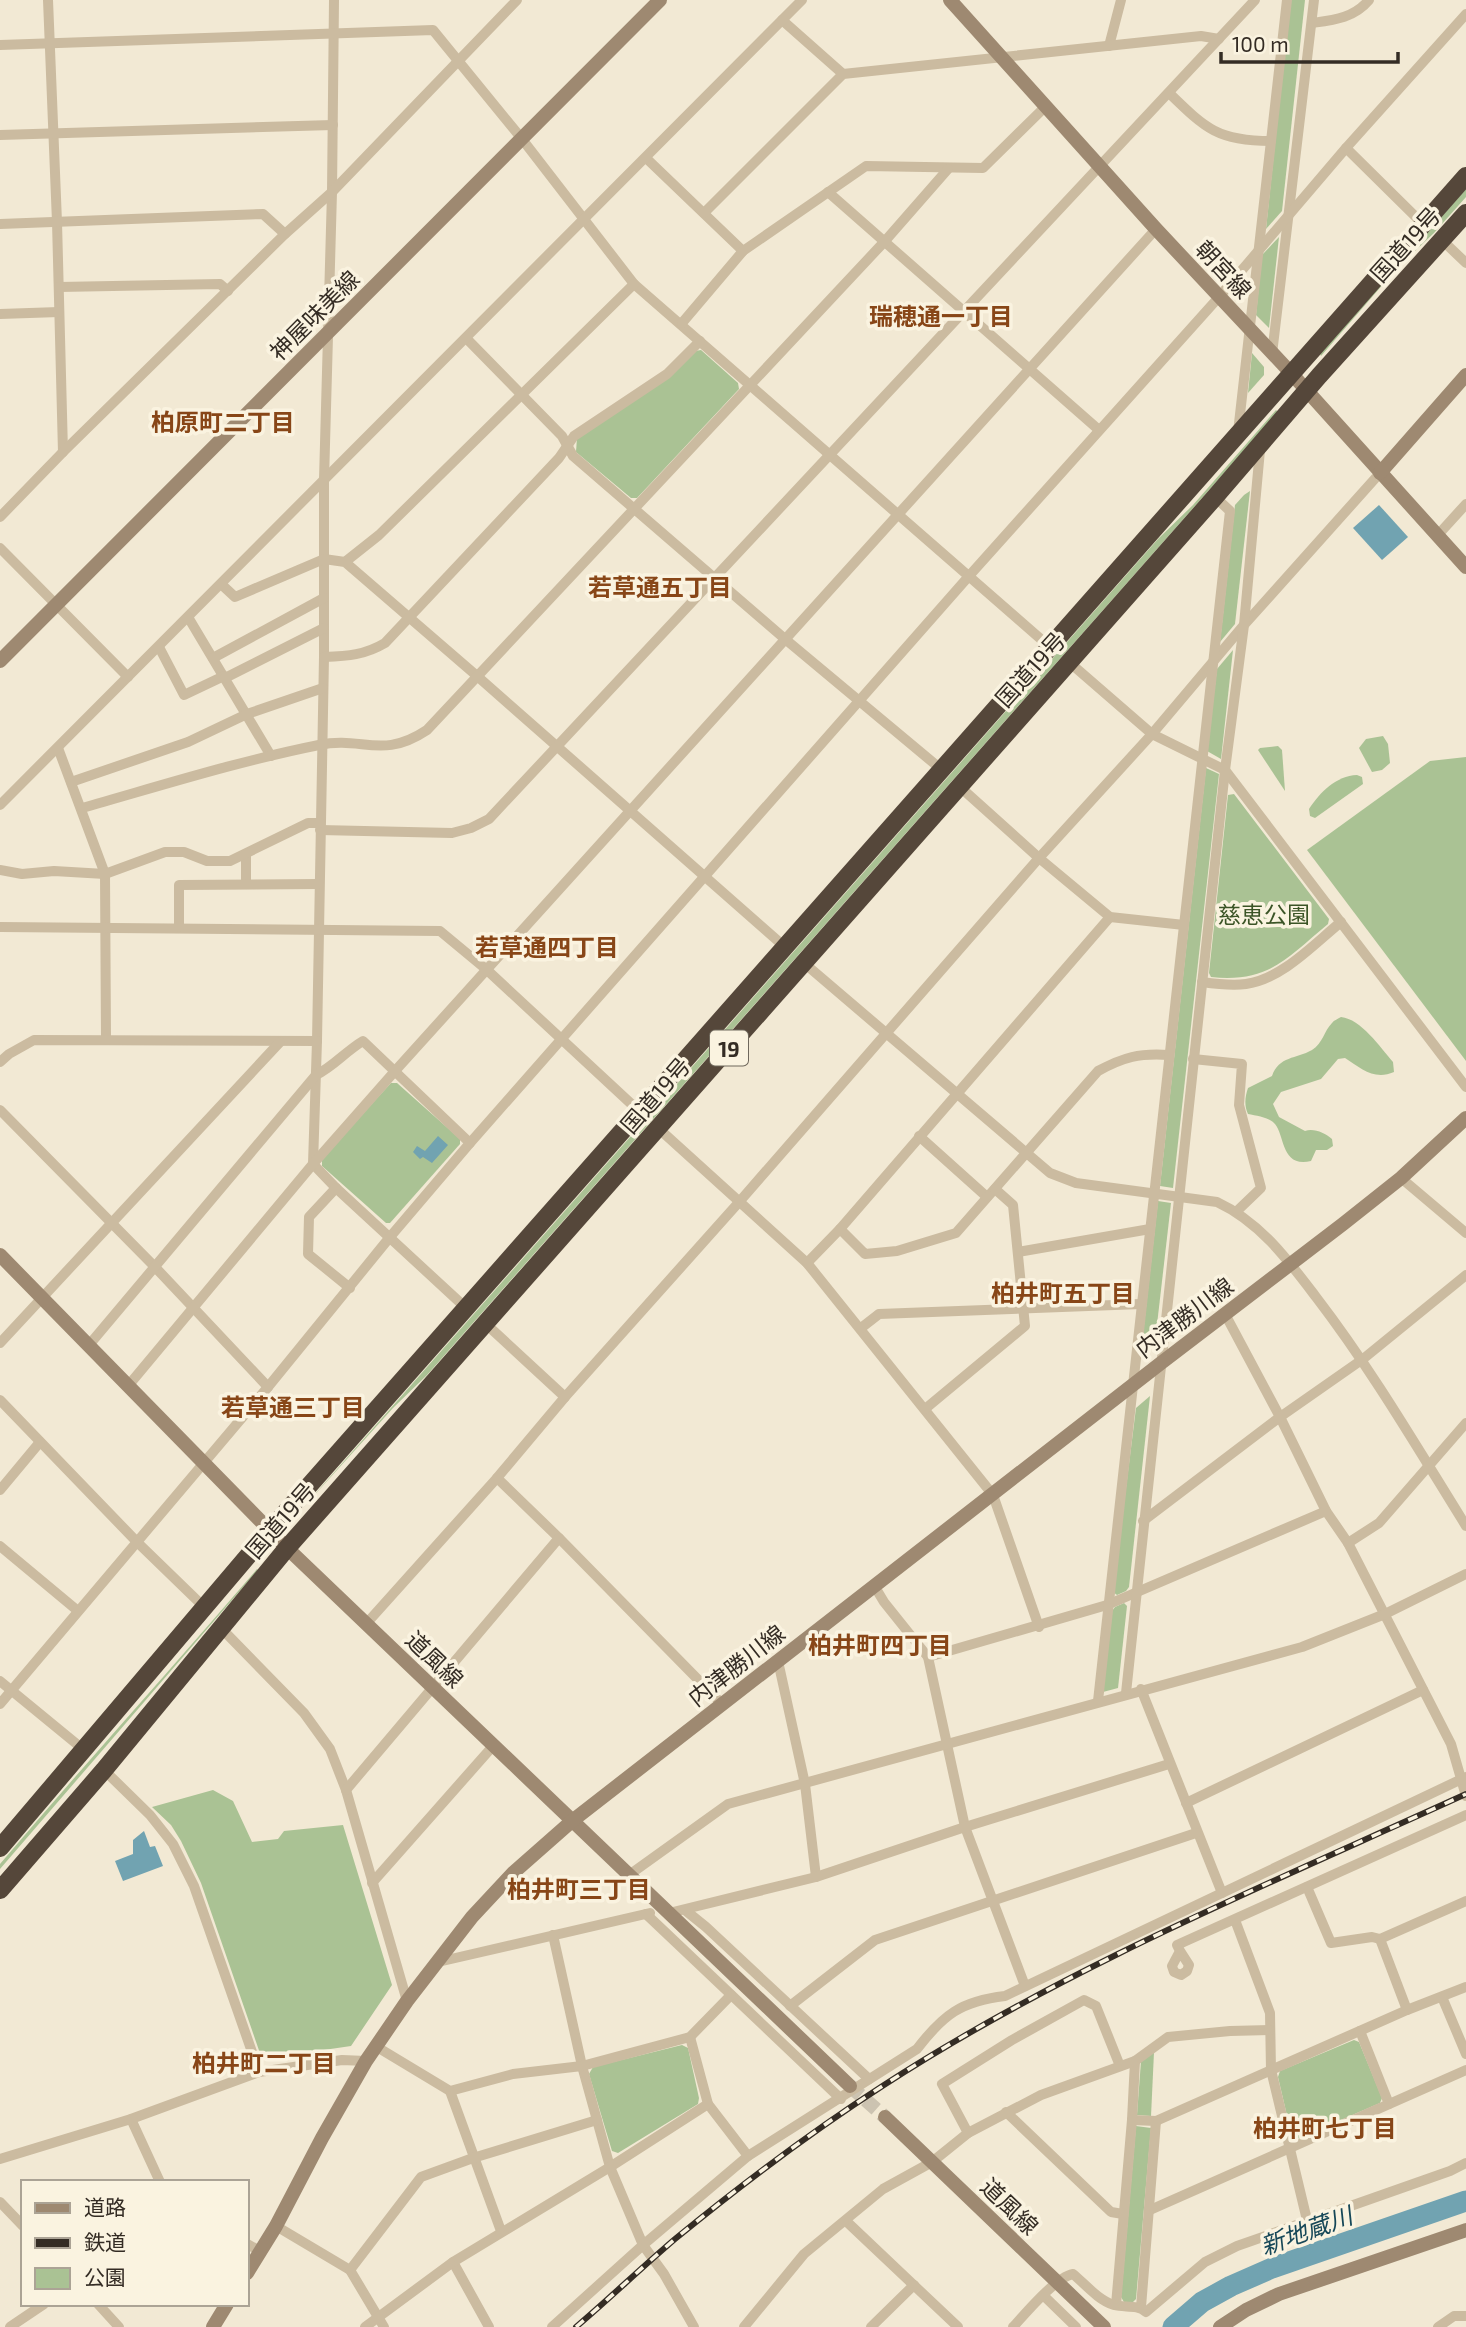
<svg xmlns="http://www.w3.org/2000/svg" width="1466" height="2327" viewBox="0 0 1466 2327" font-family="'Exo 2','Noto Sans JP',sans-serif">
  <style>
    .green { fill: #aac294 }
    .water { fill: #71a3b1 }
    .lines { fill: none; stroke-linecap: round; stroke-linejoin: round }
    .river { stroke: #71a3b1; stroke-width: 21 }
    .secondary-tunnel { stroke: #ccc3b1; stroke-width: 14; stroke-dasharray: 14 7; stroke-linecap: butt }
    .street { stroke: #cbbba0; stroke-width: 10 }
    .secondary { stroke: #9e8971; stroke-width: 14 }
    .highway { stroke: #55473a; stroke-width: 18 }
    .rail-casing { stroke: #342c24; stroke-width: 6 }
    .rail { stroke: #faf3e0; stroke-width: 3.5; stroke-dasharray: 10; stroke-linecap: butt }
    .labels { text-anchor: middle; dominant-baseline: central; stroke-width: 7; stroke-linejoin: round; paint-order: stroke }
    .shield { fill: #faf3e0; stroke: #6f685c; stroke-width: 2 }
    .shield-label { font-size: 21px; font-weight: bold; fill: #342c24 }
    .street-label { font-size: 23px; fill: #342c24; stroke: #faf3e0 }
    .park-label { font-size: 23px; fill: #3b5426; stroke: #faf3e0 }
    .neighbourhood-label { font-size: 24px; font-weight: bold; fill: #884617; stroke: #faf3e0 }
    .water-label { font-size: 24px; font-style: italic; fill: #174858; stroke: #faf3e0 }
  </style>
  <rect width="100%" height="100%" fill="#f2e9d4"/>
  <g class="green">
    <path d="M1290,0H1305L1282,211L1266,229Z"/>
    <path d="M1466,189V197L1434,233L1398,267L1321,356L1320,354Z"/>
    <path d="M1279,237L1269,328L1256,315L1262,255Z"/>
    <path d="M701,350L738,383L739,389L637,498H631L576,452L577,438L695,351Z"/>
    <path d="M1252,353L1264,367V375L1248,393Z"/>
    <path d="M1276,410L1278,412L427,1375L393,1408L300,1511L1158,539L1193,505Z"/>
    <path d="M1250,491L1235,624L1220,642L1235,505L1244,495Z"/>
    <path d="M1233,650L1221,759L1207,751L1217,669Z"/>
    <path d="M1383,736L1388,744L1390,763L1382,770L1372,772L1359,748L1366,739Z"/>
    <path d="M1278,746L1282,750L1285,791L1258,750L1260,748Z"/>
    <path d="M1466,757V1061L1307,850L1430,761Z"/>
    <path d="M1206,768L1219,774L1173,1188L1160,1186Z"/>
    <path d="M1357,775L1362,777L1363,784L1315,818L1310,816L1309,809C1320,792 1336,776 1357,775Z"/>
    <path d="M1234,794L1329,919L1328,924C1287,958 1269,983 1211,977L1209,973L1228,795Z"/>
    <path d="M1341,1017C1361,1019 1380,1047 1393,1062L1394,1072C1374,1081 1361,1068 1345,1058L1338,1059L1321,1079L1281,1092L1273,1104L1279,1117L1305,1131C1314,1128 1325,1133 1332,1139L1333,1146L1327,1150H1316L1311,1161C1281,1168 1285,1136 1275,1124C1269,1117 1257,1116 1248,1114C1244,1105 1245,1097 1248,1088L1272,1076C1279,1056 1296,1059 1312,1050C1323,1043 1324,1031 1332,1023C1334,1020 1338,1019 1341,1017Z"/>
    <path d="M391,1083H397L460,1139V1144L390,1223H386L322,1166V1158Z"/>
    <path d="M1158,1201L1171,1203L1155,1342L1141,1352Z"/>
    <path d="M1150,1396L1129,1587L1126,1591L1117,1595L1113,1592L1136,1408Z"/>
    <path d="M257,1569L258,1570L0,1869V1864C84,1765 172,1668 257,1569Z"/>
    <path d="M1124,1603L1127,1606L1118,1688L1103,1692L1112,1611L1115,1607Z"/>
    <path d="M213,1790L233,1801L252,1842L278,1839L284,1831L343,1825L392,1985L351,2046L262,2059L201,1883L181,1841L171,1825L152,1807Z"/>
    <path d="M1354,2040L1359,2042L1382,2098L1380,2103L1297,2139L1292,2137L1278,2077L1280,2071Z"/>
    <path d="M682,2045L688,2048L699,2098L698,2104L618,2153L612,2151L589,2074L593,2067Z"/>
    <path d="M1154,2052L1151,2116L1137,2115L1141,2061Z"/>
    <path d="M1136,2126L1151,2128L1136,2299L1133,2302H1124L1121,2297Z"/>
  </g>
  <g class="water">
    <path d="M1379,505L1408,537L1382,560L1353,528Z"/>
    <path d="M438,1136L448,1145L432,1163L423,1157L420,1159L413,1152L417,1146L425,1151Z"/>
    <path d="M144,1831L150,1847L155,1846L163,1866L123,1881L115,1861L133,1854V1840Z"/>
  </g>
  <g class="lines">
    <path class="river" d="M1173,2327L1202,2302L1231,2286L1272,2268L1466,2201"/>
    <path class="secondary-tunnel" d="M850,2086L885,2117"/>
    <g class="street">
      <path d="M48,0L57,222L63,452"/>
      <path d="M334,0L332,192L324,480V657L317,1041L313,1164L336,1188L466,1308"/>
      <path d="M782,20L843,74"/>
      <path d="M1312,23C1334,20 1354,18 1369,0"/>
      <path d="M0,45L433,30L522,139L634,284L1051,648"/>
      <path d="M1109,46L1121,0"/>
      <path d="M1169,93C1206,129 1218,141 1271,141"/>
      <path d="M0,135L333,125"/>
      <path d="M1346,148L1423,224"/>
      <path d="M646,158L743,251"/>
      <path d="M828,192L1099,430"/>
      <path d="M704,213L843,74L1201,36L1219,39"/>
      <path d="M0,224L263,214L285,234"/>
      <path d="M1442,240L1466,263"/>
      <path d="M59,287L220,284L228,291"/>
      <path d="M0,314L59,312"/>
      <path d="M682,323L743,251L866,166L983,168L1045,107"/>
      <path d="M466,338L562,436L573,456L785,639L942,770"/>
      <path d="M1272,354L1314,0"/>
      <path d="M1238,432L1287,0"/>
      <path d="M0,517L63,452L285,234L332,192L517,0"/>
      <path d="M1437,536L1466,504"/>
      <path d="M0,548L128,677"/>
      <path d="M345,562L379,535L634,284"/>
      <path d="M221,584L235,597L324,559L345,562L477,676L786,948"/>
      <path d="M188,617L271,756"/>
      <path d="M159,647L184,695L224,676"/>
      <path d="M324,657C348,656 365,655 385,643L559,458L574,436L667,374L700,341"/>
      <path d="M213,658L324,598"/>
      <path d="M1069,662L1152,734L1225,770L1466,1087"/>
      <path d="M225,678L324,628"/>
      <path d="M58,748L105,874L106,1039"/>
      <path d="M71,782L188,742L247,714L323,688"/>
      <path d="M959,786L1039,858L1110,917L1184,925"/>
      <path d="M0,805L802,0"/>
      <path d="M82,808C160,786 239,761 319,745C363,736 382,760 427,730L885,241L948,169"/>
      <path d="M320,830L452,833L471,828L489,819L1255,0"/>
      <path d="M246,855V884"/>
      <path d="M0,870L22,874L54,871L105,874L165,852H184L207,861H230L308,823H320"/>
      <path d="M0,927L440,931L487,970L640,1112"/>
      <path d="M179,927V885L319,884"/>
      <path d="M804,963L1050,1173L1076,1183L1217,1202C1260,1222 1288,1260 1316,1297C1372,1370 1418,1449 1466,1526"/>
      <path d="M1202,982C1216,984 1231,986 1246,984C1282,979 1314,944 1341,922"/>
      <path d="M1193,1059L1242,1064L1239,1105L1261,1188L1237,1211"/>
      <path d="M0,1062L9,1054L34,1040L317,1041"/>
      <path d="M0,1110L154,1266L268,1387"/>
      <path d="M658,1128L807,1263L993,1495L1039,1627"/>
      <path d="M919,1136L987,1197"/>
      <path d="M1401,1178L1466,1233"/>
      <path d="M336,1188L309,1217L308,1254L350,1288"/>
      <path d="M840,1229L865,1254L897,1251L956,1233L1098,1071C1124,1057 1139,1053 1169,1055"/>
      <path d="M1018,1252L1150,1229"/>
      <path d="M807,1263L840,1229L1110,917"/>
      <path d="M1225,1314L1280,1417L1326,1511L1348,1543L1451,1744L1466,1796"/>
      <path d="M486,1324L565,1397"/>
      <path d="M861,1328L879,1314L1141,1304"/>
      <path d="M0,1343L280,1042"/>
      <path d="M89,1345L316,1075C333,1067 346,1051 363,1041L470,1143"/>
      <path d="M128,1386L313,1164L395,1071L1156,229"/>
      <path d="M0,1400L137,1542L204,1607"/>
      <path d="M925,1409L1025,1326L1013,1205L995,1189"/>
      <path d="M497,1478L559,1538L723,1705"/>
      <path d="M0,1490L40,1442"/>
      <path d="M1143,1521L1280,1417L1363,1359L1466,1275"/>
      <path d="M1348,1543L1379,1523L1466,1423"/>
      <path d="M0,1546L78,1611"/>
      <path d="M875,1587L884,1602L928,1657L965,1827L1025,1986"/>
      <path d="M366,1624L497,1478L565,1397L740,1201L1039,858L1152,734L1244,625L1380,473"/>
      <path d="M221,1628L304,1713L330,1749L346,1790L407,2001"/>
      <path d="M928,1657L1107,1605L1326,1511"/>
      <path d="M778,1661L805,1784L816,1877"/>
      <path d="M0,1681L84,1750"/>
      <path d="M1141,1689L1222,1893"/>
      <path d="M1126,1693L1225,770L1244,625L1260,450"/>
      <path d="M1098,1701L1230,511L1215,497"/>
      <path d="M0,1704L268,1387L390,1237L470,1143L969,576L1219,297L1346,148L1466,14"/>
      <path d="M104,1770L150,1815L173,1844L194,1886L259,2072"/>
      <path d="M346,1790L559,1538"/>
      <path d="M1186,1803L1423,1690"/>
      <path d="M629,1875L728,1804L1302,1647L1385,1614L1466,1574"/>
      <path d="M372,1883L493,1746"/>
      <path d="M1307,1887L1331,1943L1372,1937L1380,1939L1466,1901"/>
      <path d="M685,1910L706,1927L869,2079"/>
      <path d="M669,1913L816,1877L965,1827L1169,1764"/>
      <path d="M646,1914L841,2099"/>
      <path d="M1235,1920L1270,2013L1271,2070L1307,2220"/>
      <path d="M553,1935L582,2066L610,2167L643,2245L664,2274L694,2327"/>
      <path d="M1380,1939L1407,2010"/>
      <path d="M1180,1951L1189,1965L1187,1971L1181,1975L1174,1972L1172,1966L1180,1951L1177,1945L1466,1815"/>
      <path d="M438,1962L650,1913"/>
      <path d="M1442,1997L1466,2054"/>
      <path d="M790,2006L875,1940L1196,1833"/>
      <path d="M1360,2031L1389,2104"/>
      <path d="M690,2037L708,2104L748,2156"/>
      <path d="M377,2047L450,2091L513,2074L582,2066L690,2037L731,1995"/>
      <path d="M450,2091L501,2231"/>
      <path d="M1006,2112L1111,2212L1123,2214"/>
      <path d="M131,2119L160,2182"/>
      <path d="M1132,2120L1156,2121L1407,2010L1466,1987"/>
      <path d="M968,2133L942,2084L1012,2040L1084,2000L1096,2006L1120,2066"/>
      <path d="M0,2159L131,2119L259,2072L342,2060L366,2061"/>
      <path d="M0,2202L23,2226"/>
      <path d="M1150,2210L1466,2070"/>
      <path d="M846,2221L958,2327"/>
      <path d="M276,2226L350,2270L384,2327"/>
      <path d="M247,2244L260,2251"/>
      <path d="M453,2262L489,2327"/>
      <path d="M350,2270L421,2177L473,2158L597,2120"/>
      <path d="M1044,2296L1076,2327"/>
      <path d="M98,2304L119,2327"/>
      <path d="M1116,2305L1132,2120L1135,2061"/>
      <path d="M1141,2307L1156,2121"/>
      <path d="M10,2327L44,2304"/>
      <path d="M365,2327L453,2262L610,2167L708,2104"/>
      <path d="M552,2327L643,2245L748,2156L917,2049C943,2015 961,2001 1005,1996L1466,1777"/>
      <path d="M744,2327L804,2254L883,2189L932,2162L968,2133L1041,2095L1135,2061L1168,2037L1230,2031L1270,2030"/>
      <path d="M871,2327L914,2285"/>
      <path d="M1013,2327C1026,2313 1056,2277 1073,2274C1085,2284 1098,2300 1114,2305C1125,2308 1137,2304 1146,2312L1205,2262L1237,2246L1450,2171L1466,2163"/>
      <path d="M1438,2327L1454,2316H1466"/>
    </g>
    <g class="secondary">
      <path d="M950,0L1156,229L1291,373L1466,567"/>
      <path d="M1380,473L1466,375"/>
      <path d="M0,661L660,0"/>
      <path d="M0,1255L287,1548L850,2086"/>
      <path d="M885,2117L1104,2327"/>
      <path d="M247,2273L276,2226L322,2138L366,2061L407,2001L472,1917L513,1873L572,1821L1161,1363L1343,1224L1401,1178L1466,1118"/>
      <path d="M213,2327L227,2304"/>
      <path d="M1220,2327L1246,2310L1279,2294L1466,2230"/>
    </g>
    <g class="highway">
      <path d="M0,1848L269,1531L1466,176"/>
      <path d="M0,1890L104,1770L287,1548L1215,497L1319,376L1466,213"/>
    </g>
    <defs>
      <path id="rail" d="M576,2327C610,2298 641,2268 675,2239C742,2184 811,2132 884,2085C1066,1967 1269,1884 1466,1794"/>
    </defs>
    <use href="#rail" class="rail-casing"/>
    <use href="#rail" class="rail"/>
  </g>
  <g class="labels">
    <rect class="shield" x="710" y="1030.5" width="38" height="35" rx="5"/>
    <g class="shield-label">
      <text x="729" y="1048">19</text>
    </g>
    <g class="street-label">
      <text transform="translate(1405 244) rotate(-48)">国道19号</text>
      <text transform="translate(1224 269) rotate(47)">朝宮線</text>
      <text transform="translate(314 315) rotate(-45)">神屋味美線</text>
      <text transform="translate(1030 669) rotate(-48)">国道19号</text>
      <text transform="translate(655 1095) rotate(-49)">国道19号</text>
      <text transform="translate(1184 1317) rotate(-37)">内津勝川線</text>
      <text transform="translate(280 1520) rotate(-49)">国道19号</text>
      <text transform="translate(435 1659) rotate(44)">道風線</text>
      <text transform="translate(736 1665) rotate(-38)">内津勝川線</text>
      <text transform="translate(1010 2206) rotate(44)">道風線</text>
    </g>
    <g class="park-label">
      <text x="1264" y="914">慈恵公園</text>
    </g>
    <g class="neighbourhood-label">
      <text x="941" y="315">瑞穂通一丁目</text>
      <text x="223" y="421">柏原町二丁目</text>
      <text x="660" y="586">若草通五丁目</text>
      <text x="547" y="946">若草通四丁目</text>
      <text x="1063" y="1292">柏井町五丁目</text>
      <text x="293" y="1406">若草通三丁目</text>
      <text x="880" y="1644">柏井町四丁目</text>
      <text x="579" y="1888">柏井町三丁目</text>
      <text x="264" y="2062">柏井町二丁目</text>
      <text x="1325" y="2127">柏井町七丁目</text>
    </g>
    <g class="water-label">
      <text transform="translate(1306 2230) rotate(-20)">新地蔵川</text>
    </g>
  </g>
  <rect x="21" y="2180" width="228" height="126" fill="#faf3e0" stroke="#aba395" stroke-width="2"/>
  <rect x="35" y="2203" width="35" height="10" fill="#9e8971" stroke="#aba395" stroke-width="2"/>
  <text x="84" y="2215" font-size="21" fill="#342c24">道路</text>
  <rect x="35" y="2238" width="35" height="10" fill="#342c24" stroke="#aba395" stroke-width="2"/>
  <text x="84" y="2250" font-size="21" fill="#342c24">鉄道</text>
  <rect x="35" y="2268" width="35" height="21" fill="#aac294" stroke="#aba395" stroke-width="2"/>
  <text x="84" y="2285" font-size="21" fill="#342c24">公園</text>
  <path d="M1221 52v10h177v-10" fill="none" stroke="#342c24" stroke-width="3.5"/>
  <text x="1232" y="52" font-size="21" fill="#342c24" stroke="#faf3e0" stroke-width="5" paint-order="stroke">100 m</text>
</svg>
